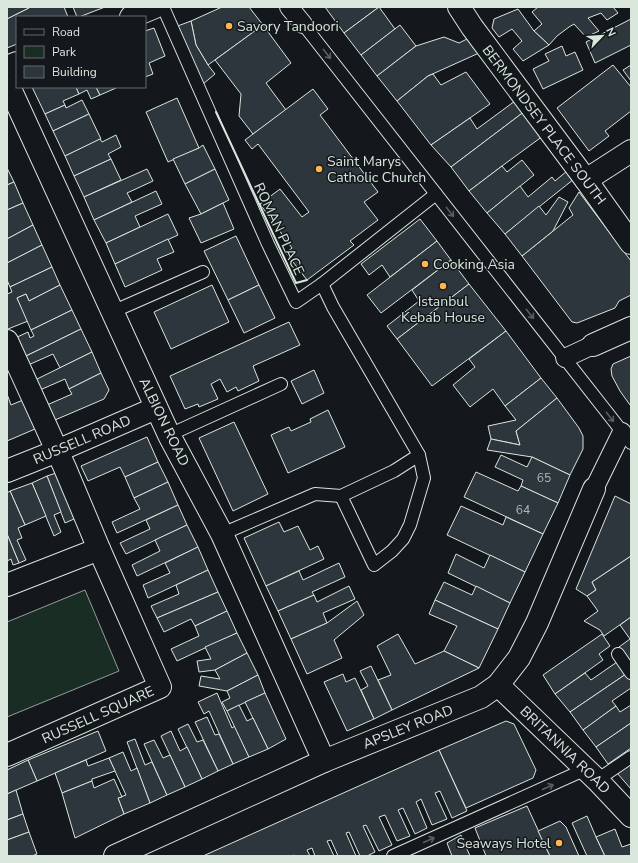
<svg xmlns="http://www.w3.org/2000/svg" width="638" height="863" viewBox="0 0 638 863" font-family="'Nunito Sans',sans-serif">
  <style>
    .green { fill: #1a2d24; stroke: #939e99 }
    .building { fill: #2c363c; stroke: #d8e6dc }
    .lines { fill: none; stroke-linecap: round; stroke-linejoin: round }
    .service-casing { stroke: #d8e6dc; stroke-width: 14 }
    .pedestrian-casing { stroke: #d8e6dc; stroke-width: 20 }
    .minor-casing { stroke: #d8e6dc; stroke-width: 24 }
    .tertiary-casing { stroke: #d8e6dc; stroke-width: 24 }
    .service { stroke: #14181c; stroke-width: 12 }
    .pedestrian { stroke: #14181c; stroke-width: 18 }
    .minor { stroke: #14181c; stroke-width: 22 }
    .tertiary { stroke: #14181c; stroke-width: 22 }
    .wall { stroke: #d8e6dc; stroke-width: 2 }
    .oneway { stroke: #59605f }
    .poi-dot { fill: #ffb74d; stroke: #14181c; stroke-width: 1.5 }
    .labels { text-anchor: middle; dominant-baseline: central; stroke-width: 3; stroke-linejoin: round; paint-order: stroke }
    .number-label { font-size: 12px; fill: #adbab4 }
    .poi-label { font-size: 14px; fill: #d8e6dc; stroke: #14181c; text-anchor: start }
    .street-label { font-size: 14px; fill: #d8e6dc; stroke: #14181c }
  </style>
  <rect width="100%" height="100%" fill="#14181c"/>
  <path class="green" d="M85,590L119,671L7,717V622Z"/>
  <g class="building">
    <path d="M7,7H29V8L7,19Z"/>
    <path d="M29,7H64L68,17H17V44L7,48V19L29,8Z"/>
    <path d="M73,7H105L79,17H77Z"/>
    <path d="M222,7H249L263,25L208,65L196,45L191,21Z"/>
    <path d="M325,7H379L344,33Z"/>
    <path d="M379,7L395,29L361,55L344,33Z"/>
    <path d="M538,7H613L618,13L607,20L601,13L588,18L599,31L586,37L574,24L569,27L557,36L549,45L534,31L542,24L532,12Z"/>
    <path d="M518,9L534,31L549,45L523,61L513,49L522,41L512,29L499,37L492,28L494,19Z"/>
    <path d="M631,19V45L595,63L586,42Z"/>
    <path d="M191,21L196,45L208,65L215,74L203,84L175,27Z"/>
    <path d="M263,25L291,63L266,83L286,110L253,134L239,116L241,94L215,60Z"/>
    <path d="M400,25L416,46L377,76L361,55Z"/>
    <path d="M154,28L165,56L149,63L153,74L145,77V31Z"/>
    <path d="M444,37L459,43L469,38L479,53L428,76L397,101L377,76L416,46Z"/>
    <path d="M562,46L566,56L575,52L583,70L543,89L533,69L549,61L545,54Z"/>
    <path d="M613,65L631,87V111L605,131L609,136L589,151L557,108Z"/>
    <path d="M631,65V81L623,70Z"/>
    <path d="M466,72L490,104L431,145L397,101L428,76L433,74L441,85Z"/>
    <path d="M32,87H76L79,94L63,101L65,105L45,114Z"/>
    <path d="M76,87H96L100,95L91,99L87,90L79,94Z"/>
    <path d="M96,87H116V88L100,95Z"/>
    <path d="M313,89L328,109L320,115L378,192L364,202L378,220L350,241L354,245L307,280L286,253L292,248L260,204L280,189L302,217L309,212L258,144L252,149L245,140Z"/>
    <path d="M177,98L199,148L168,162L146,112Z"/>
    <path d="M82,100L89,114L53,131L45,114L65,105L66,108Z"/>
    <path d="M515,101L525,111L451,167L431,145L470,118L477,129Z"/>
    <path d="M525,111L543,136L502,166L469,191L451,167Z"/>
    <path d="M89,114L101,139L65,156L53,131Z"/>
    <path d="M116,135L121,147L108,154L111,159L74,176L65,156L100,139L102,142Z"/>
    <path d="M203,145L215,169L185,184L173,159L199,148Z"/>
    <path d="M111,159L121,180L84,197L74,176Z"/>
    <path d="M522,160L534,175L487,213L469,191L502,166L507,172Z"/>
    <path d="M7,168L14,182L7,185Z"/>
    <path d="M147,169L153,181L127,193L132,202L94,220L84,197Z"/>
    <path d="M215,169L229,200L201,214L185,184Z"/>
    <path d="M567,171L574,179L505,234L487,213L520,186L528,197L552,177L555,181Z"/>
    <path d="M14,182L23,203L7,210V185Z"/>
    <path d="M156,191L162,204L135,216L140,227L106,243L94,220Z"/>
    <path d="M579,192L631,261V295L619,301L615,308L577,323L572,322L522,256L573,215L569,208Z"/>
    <path d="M559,197L568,202L553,231L522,256L505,234L539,206L546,215Z"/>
    <path d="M23,203L33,225L7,239V210Z"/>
    <path d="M223,203L234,229L201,243L189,218L201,214Z"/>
    <path d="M168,214L178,235L115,264L106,243Z"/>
    <path d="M420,219L437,241L390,277L382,265L369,275L361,264Z"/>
    <path d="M33,225L42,245L7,263V239Z"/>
    <path d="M236,236L259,285L228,300L204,251Z"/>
    <path d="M168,239L174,252L157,259L162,270L125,287L115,264Z"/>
    <path d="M437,241L451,260L381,313L367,295Z"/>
    <path d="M42,245L52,267L10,287L7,280V263Z"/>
    <path d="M451,260L469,284L397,339L387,326L419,301L412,290Z"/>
    <path d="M52,267L60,285L29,301L26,294L17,298L28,321L8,329L7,328V294L12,292L10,287Z"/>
    <path d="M469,284L506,331L432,386L397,339Z"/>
    <path d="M60,285L72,310L31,330L17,298L26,294L29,301Z"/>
    <path d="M212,285L229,322L171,349L154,312Z"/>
    <path d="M259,285L275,318L244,333L228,300Z"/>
    <path d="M72,310L81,329L22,358L13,339L28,332L30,338L34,336L31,330Z"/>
    <path d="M289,322L300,345L253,366L259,381L238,391L236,387L227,392L220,379L211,384L218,399L199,407L198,404L185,409L170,376Z"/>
    <path d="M81,329L92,352L60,368L53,354L26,366L22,358Z"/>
    <path d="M506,331L541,378L505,406L493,389L470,407L453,385L475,367L469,359Z"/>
    <path d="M92,352L101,373L69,389L65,379L40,390L35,380Z"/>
    <path d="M631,356V404L630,405L620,391L612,376L611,369L613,364Z"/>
    <path d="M314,370L324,393L302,404L291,381Z"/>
    <path d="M101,373L109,390L104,399L55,420L47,405L72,394L69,389Z"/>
    <path d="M541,378L557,398L516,431L520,445L491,439L488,426L516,420L505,406Z"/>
    <path d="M7,394L11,405L23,400L35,429L7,441Z"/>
    <path d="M557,398L579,428L583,436V449L570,475L532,457L487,450L491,439L520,445L516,431Z"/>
    <path d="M328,410L345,447L288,473L271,435L289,427L291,431L311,422L310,419Z"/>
    <path d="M234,422L268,494L233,511L199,438Z"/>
    <path d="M147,437L158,462L125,477L120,467L88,481L81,466Z"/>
    <path d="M501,455L527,467L532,457L570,475L558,503L521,486L523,480L495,467Z"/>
    <path d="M158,462L168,482L134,498L125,477Z"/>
    <path d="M62,471L74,519L65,523L47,476Z"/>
    <path d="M476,472L518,491L521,486L558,503L543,534L464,497Z"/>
    <path d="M47,476L61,512L54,515L61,532L54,536L32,483Z"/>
    <path d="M168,482L178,505L117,533L112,522L140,509L134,498Z"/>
    <path d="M32,483L46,516L25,525L10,491Z"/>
    <path d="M10,491L25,525L18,528L22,538L17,540L26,560L19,563L7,534V493Z"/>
    <path d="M615,496L631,504V556L592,582L596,590L587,596L576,589Z"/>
    <path d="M178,505L187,525L126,554L120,543L150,529L146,520Z"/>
    <path d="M461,506L503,525L506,517L543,534L525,572L447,535Z"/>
    <path d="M279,522L284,532L298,526L310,550L318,546L324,559L266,586L244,538Z"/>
    <path d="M187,525L198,547L137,576L132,565L160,551L155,540Z"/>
    <path d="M7,534L19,563L13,565L11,559L7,561Z"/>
    <path d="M198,547L208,570L148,598L143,585L170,573L165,563Z"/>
    <path d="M456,554L484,568L490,555L525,572L510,603L448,573Z"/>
    <path d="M631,556V617L604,636L600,630L584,621L598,611L587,596L596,590L592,582Z"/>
    <path d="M339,563L345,577L312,592L314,595L278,611L266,586L299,571L303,580Z"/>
    <path d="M208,570L218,592L157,618L151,606L179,594L176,585Z"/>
    <path d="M444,582L472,595L476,586L510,603L498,629L435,600Z"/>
    <path d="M349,586L355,599L323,613L327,623L291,639L278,611L314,595L317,602Z"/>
    <path d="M218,592L227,611L195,626L191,619L164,632L157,618Z"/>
    <path d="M435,600L498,629L479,668L444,651L457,626L429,614Z"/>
    <path d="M357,601L364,615L334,640L342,658L307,674L291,639L327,623Z"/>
    <path d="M227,611L237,633L177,661L171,649L199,636L195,626Z"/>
    <path d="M631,617V665L619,647L630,639L620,625Z"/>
    <path d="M237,633L247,653L215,670L199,672L197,661L211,659L205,647Z"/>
    <path d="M398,634L415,664L444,651L479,668L392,710L378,680L391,675L377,646Z"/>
    <path d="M602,634L610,646L599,654L603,660L555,694L543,675Z"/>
    <path d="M247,653L258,675L227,691L199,686L201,676L220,679L215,670Z"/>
    <path d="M617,662L626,674L570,712L555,694L585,673L591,680Z"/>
    <path d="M371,666L392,710L374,719L361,690L368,686L360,671Z"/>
    <path d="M343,674L346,682L355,678L374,719L347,731L324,682Z"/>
    <path d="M626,674L631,681V688L612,701L616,706L583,730L570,712Z"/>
    <path d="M258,675L265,693L227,711L222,702L230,698L227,691Z"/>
    <path d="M217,693L232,728L235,726L249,757L233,764L209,711L204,714L198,702Z"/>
    <path d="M265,693L286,739L268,749L245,702Z"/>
    <path d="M239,705L247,721L253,718L268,749L249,757L227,711Z"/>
    <path d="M631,705V723L596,747L583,730L616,706L620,712Z"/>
    <path d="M207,717L215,735L219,734L233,764L218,771L195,722Z"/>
    <path d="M506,721L514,724L536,770L533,778L466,808L439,750Z"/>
    <path d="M631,723V748L608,764L596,747Z"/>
    <path d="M188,724L197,742L203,740L218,771L202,779L178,729Z"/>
    <path d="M98,731L106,751L37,781L28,760Z"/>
    <path d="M171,731L180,751L187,747L202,779L185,787L161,736Z"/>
    <path d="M135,739L145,765L152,762L167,795L150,803L127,742Z"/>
    <path d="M154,740L163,758L170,755L185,787L167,795L144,744Z"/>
    <path d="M439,750L467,811L452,818L440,791L435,793L447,819L432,825L421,799L416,802L427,828L415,834L403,808L398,810L410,836L397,841L385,815L379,817L392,845L379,851L366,825L363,826L375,852L367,856H360L349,832L346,833L356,856H338L331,840L327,841L334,856H315L312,848L307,850L310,856H295L294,855L292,856H203Z"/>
    <path d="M123,752L131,771L137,768L150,803L124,814L118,798L126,795L109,758Z"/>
    <path d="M109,758L115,771L92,779V781L62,793L55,773L86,760L88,766Z"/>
    <path d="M28,760L37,781L7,794V770Z"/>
    <path d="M631,762V789L617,773Z"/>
    <path d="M114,779L122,797L118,798L124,814L75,838L62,793L92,781L94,788Z"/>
    <path d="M16,790L23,814L7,820V794Z"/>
    <path d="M527,806L550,856H486L475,828Z"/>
    <path d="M23,814L29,832L7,840V820Z"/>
    <path d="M587,816L596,837L605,856H587L572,823Z"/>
    <path d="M560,821L566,827L579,856H550L538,831Z"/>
    <path d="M615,829L622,847L631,844V856H605L596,837Z"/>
    <path d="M29,832L37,854L32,856H7V840Z"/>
    <path d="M461,835L470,856H452L447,843Z"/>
  </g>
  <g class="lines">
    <defs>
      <g id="service">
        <path d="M163,7L268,244L296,302L322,284L436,194"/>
        <path d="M300,18L303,24L631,443"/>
        <path d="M112,312L203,272"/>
        <path d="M169,435L281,384"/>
        <path d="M341,496L374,565L392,551L403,539L410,525L424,478L419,455"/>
        <path d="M222,534L315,494L341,496L394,471L419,455L333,307L322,284"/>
        <path d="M618,654L631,673"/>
        <path d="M597,780L631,757"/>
        <path d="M393,856L586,769"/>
      </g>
      <g id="pedestrian">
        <path d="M289,7L303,24"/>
        <path d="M565,358L593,345"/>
        <path d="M594,489L622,432"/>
      </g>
      <g id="minor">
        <path d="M459,7L472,27L586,180L631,243"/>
        <path d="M7,82L169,435L222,534L324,761"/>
        <path d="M586,180L631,151"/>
        <path d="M7,341L65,468L99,549L160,687L7,755"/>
        <path d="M593,345L631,328"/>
        <path d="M7,471L57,451L156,408"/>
        <path d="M7,585L99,549"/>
        <path d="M498,685L597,780L631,816"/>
        <path d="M115,856L324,761L481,697L498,685L519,658L537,623L594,489"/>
      </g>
      <g id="tertiary">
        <path d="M131,17L155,7"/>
        <path d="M7,67L17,63"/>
      </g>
    </defs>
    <use href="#service" class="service-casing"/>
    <use href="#pedestrian" class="pedestrian-casing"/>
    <use href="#minor" class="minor-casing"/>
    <use href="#tertiary" class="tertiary-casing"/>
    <use href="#service" class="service"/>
    <use href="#pedestrian" class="pedestrian"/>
    <use href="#minor" class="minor"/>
    <use href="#tertiary" class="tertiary"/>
    <path class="wall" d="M216,112L296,283L307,280"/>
  </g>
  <defs><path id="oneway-shaft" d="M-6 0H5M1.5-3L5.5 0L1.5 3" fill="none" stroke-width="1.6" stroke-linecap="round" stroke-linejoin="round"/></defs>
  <g class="oneway">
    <use href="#oneway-shaft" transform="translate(327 54) rotate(52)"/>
    <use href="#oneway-shaft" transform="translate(450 212) rotate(52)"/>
    <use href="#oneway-shaft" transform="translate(530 314) rotate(52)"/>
    <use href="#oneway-shaft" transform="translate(610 417) rotate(52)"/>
    <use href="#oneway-shaft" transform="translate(548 787) rotate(-24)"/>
    <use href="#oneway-shaft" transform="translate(429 840) rotate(-24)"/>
  </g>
  <g class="poi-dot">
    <circle cx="229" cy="26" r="4"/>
    <circle cx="319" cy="169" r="4"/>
    <circle cx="425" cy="264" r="4"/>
    <circle cx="443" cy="286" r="4"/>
    <circle cx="559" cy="843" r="4"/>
  </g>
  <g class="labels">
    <g class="number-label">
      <text x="544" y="478">65</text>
      <text x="523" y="510">64</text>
    </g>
    <g class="poi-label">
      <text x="237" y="26">Savory Tandoori</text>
      <text x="327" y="161">Saint Marys<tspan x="327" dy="16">Catholic Church</tspan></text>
      <text x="433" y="264">Cooking Asia</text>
      <text x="443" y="301" text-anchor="middle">Istanbul<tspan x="443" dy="16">Kebab House</tspan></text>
      <text x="551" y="843" text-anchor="end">Seaways Hotel</text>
    </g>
    <g class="street-label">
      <text transform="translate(544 125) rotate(53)">BERMONDSEY PLACE SOUTH</text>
      <text transform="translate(279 229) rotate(65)">ROMAN PLACE</text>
      <text transform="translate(164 422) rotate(64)">ALBION ROAD</text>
      <text transform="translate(82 440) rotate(-23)">RUSSELL ROAD</text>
      <text transform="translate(98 715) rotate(-24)">RUSSELL SQUARE</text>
      <text transform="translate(408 727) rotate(-22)">APSLEY ROAD</text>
      <text transform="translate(565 750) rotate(44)">BRITANNIA ROAD</text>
    </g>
  </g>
  <rect width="638" height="863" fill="none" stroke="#d8e6dc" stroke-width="16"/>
  <rect x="16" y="16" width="130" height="72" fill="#14181c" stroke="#626a69"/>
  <rect x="24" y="29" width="20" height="6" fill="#14181c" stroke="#626a69"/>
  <text x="52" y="36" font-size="12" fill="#d8e6dc">Road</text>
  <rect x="24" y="46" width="20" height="12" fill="#1a2d24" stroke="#626a69"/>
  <text x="52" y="56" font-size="12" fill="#d8e6dc">Park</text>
  <rect x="24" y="66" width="20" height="12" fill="#2c363c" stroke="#626a69"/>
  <text x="52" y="76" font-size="12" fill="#d8e6dc">Building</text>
  <g transform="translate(602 36) rotate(65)" stroke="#14181c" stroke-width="3" paint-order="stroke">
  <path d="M0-3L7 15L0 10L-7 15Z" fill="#d8e6dc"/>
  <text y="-6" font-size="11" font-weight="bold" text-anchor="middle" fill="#d8e6dc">N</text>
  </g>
</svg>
